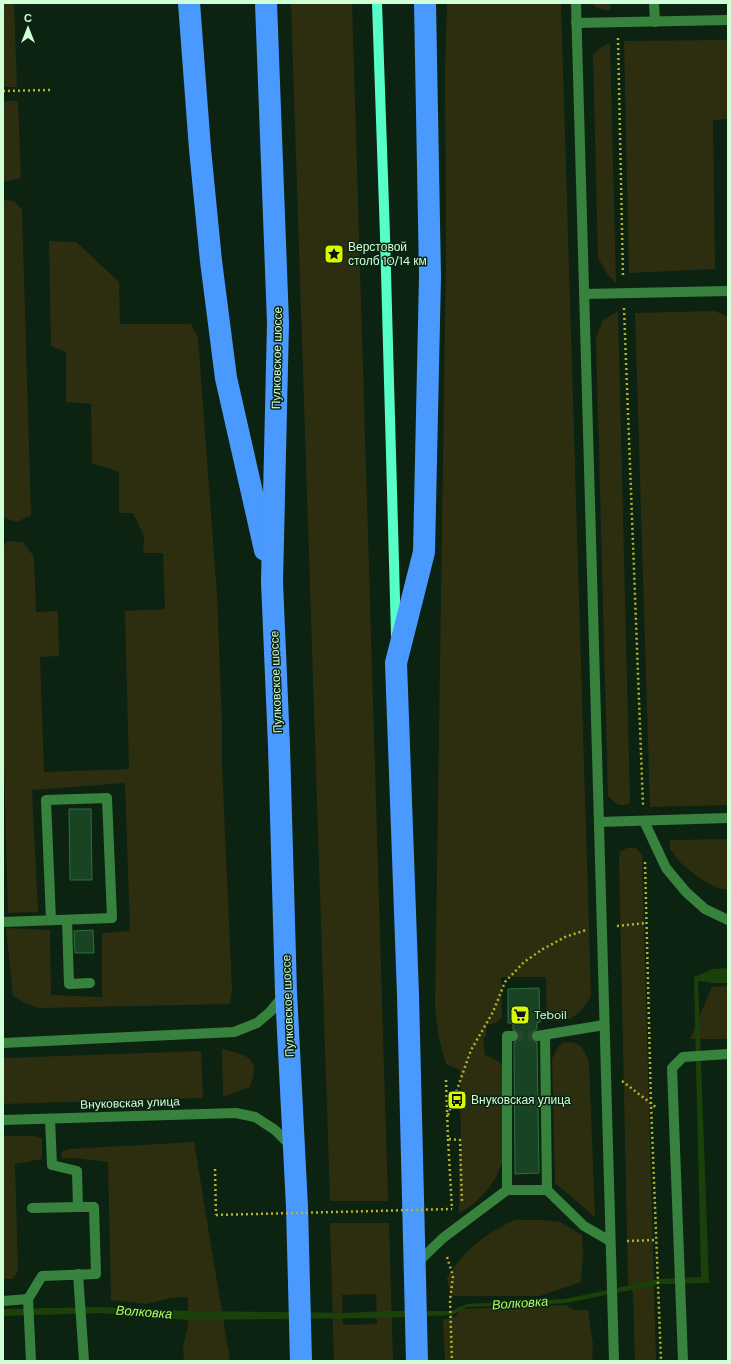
<svg xmlns="http://www.w3.org/2000/svg" width="731" height="1364" viewBox="0 0 731 1364" font-family="'DM Sans',sans-serif">
  <style>
    .green { fill: #2d2d10; fill-rule: evenodd }
    .water { fill: #1a4109 }
    .building { fill: #194424; stroke: #2b703c }
    .lines { fill: none; stroke-linecap: round; stroke-linejoin: round }
    .minor-tunnel { stroke: #2a4430; stroke-width: 10; stroke-dasharray: 10 5; stroke-linecap: butt }
    .path { stroke: #b6b42c; stroke-width: 2.5; stroke-dasharray: 2 3; stroke-linecap: butt }
    .minor { stroke: #37833e; stroke-width: 10 }
    .major { stroke: #56ffc7; stroke-width: 10 }
    .highway { stroke: #4a99ff; stroke-width: 22 }
    .path-bridge { stroke: #b6b42c; stroke-width: 2.5; stroke-dasharray: 2 3; stroke-linecap: butt }
    .labels { text-anchor: middle; dominant-baseline: central; stroke-width: 3; stroke-linejoin: round; paint-order: stroke }
    .poi-label { font-size: 12px; fill: #cfffd7; stroke: #0d2312; text-anchor: start }
    .street-label { font-size: 12px; fill: #cfffd7; stroke: #0d2312 }
    .water-label { font-size: 13px; font-style: italic; fill: #adff5d; stroke: #0d2312 }
  </style>
  <rect width="100%" height="100%" fill="#0d2312"/>
  <g class="green">
    <path d="M3,3H14L17,87H3Z"/>
    <path d="M291,3H352L388,1201H330Z"/>
    <path d="M447,3H561L591,996C579,1017 572,1022 547,1021L546,977H501L502,1018L496,1023L487,1025L486,1036L483,1039L485,1055L496,1060L506,1067L504,1158C496,1182 481,1202 459,1213V1156L461,1147L460,1070L446,1064L439,1039L435,1008L446,255L445,70Z"/>
    <path d="M592,3H610V10C603,10 595,9 592,3Z"/>
    <path d="M728,40V119L713,120L715,269L629,273L624,41Z"/>
    <path d="M610,43L616,283L608,275L598,258L593,55L600,48Z"/>
    <path d="M3,101H18L21,178L8,181H3Z"/>
    <path d="M3,199L15,202L22,210L31,515L17,522L5,518L3,516Z"/>
    <path d="M49,241L76,242L119,282L120,324H191L198,338L217,595L222,724V766L232,990L230,1004L40,1008L23,1002L13,996L6,928L50,930L51,995L102,997V933L130,931L125,783L32,790L38,912L8,913L3,732V546L8,541L23,542L34,557L36,612L58,611L59,656L40,657L44,772L129,769L125,611L165,609L163,553H143L144,536L133,513H119V472L92,463L91,404L66,402V352L51,346Z"/>
    <path d="M618,311L630,803C619,808 616,804 608,796L596,338L603,320Z"/>
    <path d="M715,311L728,317V805L650,807L635,313Z"/>
    <path d="M728,839V890L717,888L699,878L681,863L670,849V840Z"/>
    <path d="M627,848H636L642,855L656,1361H635L633,1293L628,1283L619,858L620,852Z"/>
    <path d="M728,986V1039H690L712,987Z"/>
    <path d="M569,1042C583,1043 584,1051 589,1062L595,1217L555,1183L552,1059L557,1049L562,1043Z"/>
    <path d="M222,1049C248,1056 261,1056 250,1087L223,1097Z"/>
    <path d="M201,1051L203,1098L3,1104V1058Z"/>
    <path d="M3,1136H34L42,1138V1159L15,1164L18,1271L13,1279H3Z"/>
    <path d="M194,1142L230,1361H184L183,1346L188,1326V1297L171,1298L146,1304L111,1300L108,1162L75,1158L62,1159L61,1152L69,1149Z"/>
    <path d="M515,1220H544L560,1222L582,1235L583,1256L581,1282L540,1296H451L447,1278C461,1252 487,1232 515,1220Z"/>
    <path d="M330,1223H389L393,1361H334ZM376,1294L377,1324L343,1325L342,1295Z"/>
    <path d="M566,1305L574,1310H588L593,1344L592,1361H445L443,1320L457,1316L459,1309Z"/>
  </g>
  <path class="water" d="M728,968V983H713L698,981L709,1283L660,1284L566,1303L539,1305L467,1307L452,1315L383,1318L188,1320L100,1313L3,1316V1309L100,1307L188,1311L347,1313L383,1311H451L467,1304L565,1299L660,1279L701,1277L694,977L713,969Z"/>
  <g class="building">
    <path d="M69,809H91L92,880H70Z"/>
    <path d="M93,930L94,953H75L74,931Z"/>
    <path d="M539,988L540,1022L537,1023V1029L533,1031L531,1037L532,1040L537,1042L539,1173L515,1174L514,1042L518,1040L519,1036L517,1031L513,1030V1023H508V989Z"/>
  </g>
  <g class="lines">
    <path class="minor-tunnel" d="M513,1036H537"/>
    <g class="path">
      <path d="M618,38L623,277"/>
      <path d="M3,91L50,90"/>
      <path d="M624,308L643,805"/>
      <path d="M645,862L651,1104L661,1361"/>
      <path d="M617,926L646,923"/>
      <path d="M446,1080L448,1139L460,1140L462,1203H463"/>
      <path d="M622,1081L657,1108"/>
      <path d="M448,1115L471,1050L493,1012L505,982L524,962L543,949L565,937L586,930"/>
      <path d="M448,1139L452,1209"/>
      <path d="M215,1169L216,1215"/>
      <path d="M627,1241L656,1240"/>
      <path d="M447,1257L453,1276L450,1300L452,1361"/>
    </g>
    <g class="minor">
      <path d="M576,3L614,1361"/>
      <path d="M654,3L655,22"/>
      <path d="M576,23L728,20"/>
      <path d="M584,294L728,291"/>
      <path d="M644,821L666,868L686,892L705,909L728,920"/>
      <path d="M599,822L728,818"/>
      <path d="M67,920L69,984L90,983"/>
      <path d="M3,922L112,918L107,798L46,800L51,920"/>
      <path d="M545,1035L547,1190L584,1226L610,1241"/>
      <path d="M537,1036L604,1025"/>
      <path d="M3,1043L234,1032L257,1023L270,1012L284,995"/>
      <path d="M3,1120L236,1113L255,1117L275,1130L292,1147"/>
      <path d="M507,1190V1036H513"/>
      <path d="M32,1208L78,1207"/>
      <path d="M416,1264L443,1238L507,1190H547"/>
      <path d="M78,1274L84,1361"/>
      <path d="M3,1301L28,1299"/>
      <path d="M31,1361L28,1299L42,1276L96,1274L94,1207H78L77,1171L52,1165L50,1119"/>
      <path d="M683,1361L672,1068L683,1057L728,1054"/>
    </g>
    <path class="major" d="M377,3L385,236L396,635"/>
    <g class="highway">
      <path d="M189,3L200,149L211,261L226,378L265,550"/>
      <path d="M266,3L278,323L272,582L279,746L286,992L297,1207L301,1361"/>
      <path d="M417,1361L408,995L396,663L424,552L430,276L425,3"/>
    </g>
    <path class="path-bridge" d="M216,1215L452,1209"/>
  </g>
  <defs>
    <symbol id="sight-square" viewBox="-11 -11 22 22"><rect x="-9" y="-9" width="18" height="18" rx="4" fill="#d6fa00" stroke="#0d2312"/><path d="M0-6L1.8-2.2L6-1.7L2.9 1.2L3.7 5.4L0 3.3L-3.7 5.4L-2.9 1.2L-6-1.7L-1.8-2.2Z" fill="#111"/></symbol>
    <symbol id="supermarket-square" viewBox="-11 -11 22 22"><rect x="-9" y="-9" width="18" height="18" rx="4" fill="#d6fa00" stroke="#0d2312"/><path d="M-6-5.5h2.5l.6 2H6L4.5 2H-2.5L-4.4-4H-6ZM-1.5 3.2a1.3 1.3 0 1 0 .1 0ZM3 3.2a1.3 1.3 0 1 0 .1 0Z" fill="#111"/></symbol>
    <symbol id="bus-square" viewBox="-11 -11 22 22"><rect x="-9" y="-9" width="18" height="18" rx="4" fill="#d6fa00" stroke="#0d2312"/><path d="M-5-6H5V4H4V6H2V4H-2V6H-4V4H-5ZM-3.5-4V0h7V-4ZM-3.5 1.2v1.5H-2V1.2ZM2 1.2v1.5H3.5V1.2Z" fill="#111"/></symbol>
  </defs>
  <g fill-rule="evenodd">
    <use href="#sight-square" x="323" y="243" width="22" height="22"/>
    <use href="#supermarket-square" x="509" y="1004" width="22" height="22"/>
    <use href="#bus-square" x="446" y="1089" width="22" height="22"/>
  </g>
  <g class="labels">
    <g class="poi-label">
      <text x="348" y="247">Верстовой<tspan x="348" dy="14">столб 10/14 км</tspan></text>
      <text x="534" y="1015">Teboil</text>
      <text x="471" y="1100">Внуковская улица</text>
    </g>
    <g class="street-label">
      <text transform="translate(277 358) rotate(-89)">Пулковское шоссе</text>
      <text transform="translate(276 682) rotate(-92)">Пулковское шоссе</text>
      <text transform="translate(288 1006) rotate(-92)">Пулковское шоссе</text>
      <text transform="translate(130 1103) rotate(-2)">Внуковская улица</text>
    </g>
    <g class="water-label">
      <text transform="translate(520 1303) rotate(-4)">Волковка</text>
      <text transform="translate(144 1312) rotate(4)">Волковка</text>
    </g>
  </g>
  <rect width="731" height="1364" fill="none" stroke="#cfffd7" stroke-width="8"/>
  <g transform="translate(28 28)" stroke="#0d2312" stroke-width="3" paint-order="stroke">
  <path d="M0-3L7 15L0 10L-7 15Z" fill="#cfffd7"/>
  <text y="-6" font-size="11" font-weight="bold" text-anchor="middle" fill="#cfffd7">С</text>
  </g>
</svg>
